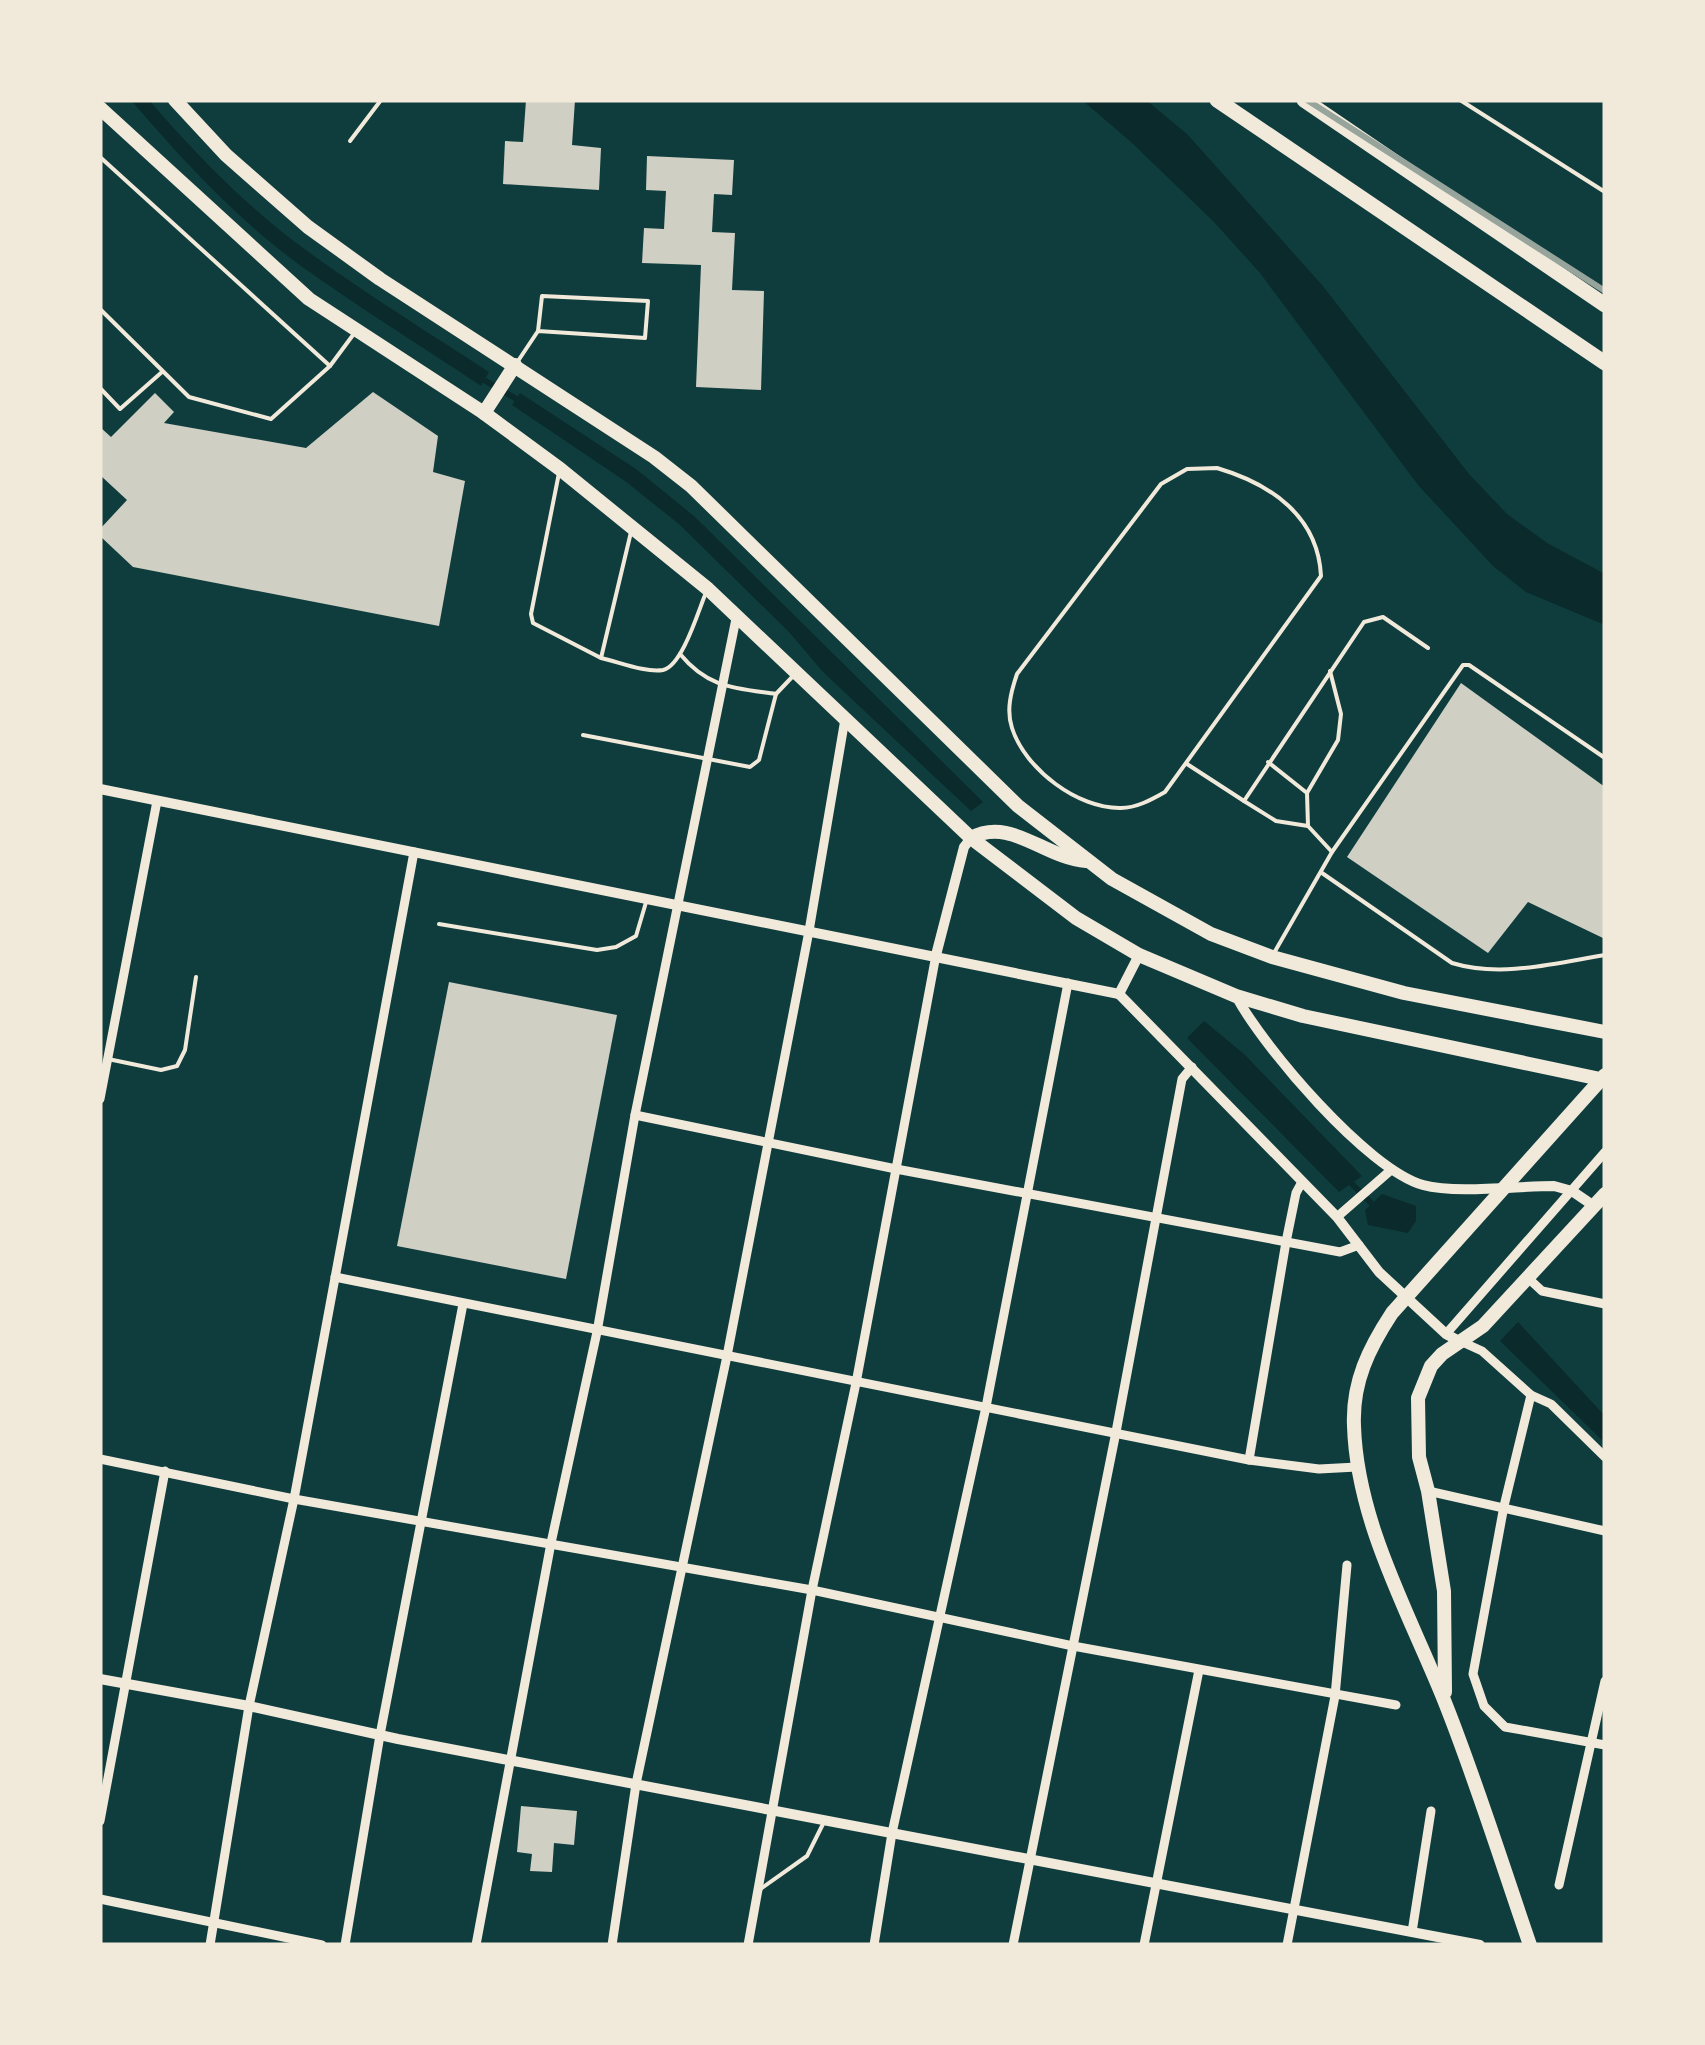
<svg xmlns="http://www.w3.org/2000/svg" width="1705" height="2045" viewBox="0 0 1705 2045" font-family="'Crimson Pro',serif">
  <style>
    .water { fill: #0a2a2b }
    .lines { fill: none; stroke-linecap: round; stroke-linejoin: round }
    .stream { stroke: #0a2a2b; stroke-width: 6 }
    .building { fill: #cfcfc3 }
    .service { stroke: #f1e9da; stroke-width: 4 }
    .minor { stroke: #f1e9da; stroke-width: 9 }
    .tertiary { stroke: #f1e9da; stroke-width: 10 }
    .primary { stroke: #f1e9da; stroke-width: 14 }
    .trunk { stroke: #f1e9da; stroke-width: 14 }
    .motorway { stroke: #f1e9da; stroke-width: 15 }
    .rail { stroke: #97a49c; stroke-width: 6 }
  </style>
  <rect width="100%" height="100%" fill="#0f3d3e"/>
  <g class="water">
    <path d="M131,100H149C197,156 250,210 310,253C368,295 429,333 489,372L481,386C421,346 360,308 301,266C238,220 181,159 131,100Z"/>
    <path d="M1082,100H1146L1187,134L1322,285L1469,474L1507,514L1547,543L1605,574V625L1526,592L1493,566L1418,485L1260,273L1214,222L1131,142Z"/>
    <path d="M520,393L636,469L694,516L983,802L971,811L823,672L789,632L680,525L625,481L512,405Z"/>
    <path d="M1204,1021L1244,1054L1362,1176L1339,1192L1187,1038Z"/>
    <path d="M1382,1194L1416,1206V1221L1408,1233L1368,1225L1365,1210Z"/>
    <path d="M1518,1322L1605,1416V1443L1500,1341Z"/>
  </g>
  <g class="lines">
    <g class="stream">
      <path d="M479,377L520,401"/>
      <path d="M1346,1178L1376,1208"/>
    </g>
  </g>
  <g class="building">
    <path d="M526,100H575L572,145L601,148L599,190L503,184L505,141L523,142Z"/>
    <path d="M647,156L734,160L732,195L714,194L712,232L735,233L732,290L764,291L761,390L696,387L701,265L642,263L644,228L664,229L666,191L646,190Z"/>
    <path d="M373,392L438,436L433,472L465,481L439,626L133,567L100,536V529L127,500L100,475V427L111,437L155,393L174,412L164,423L306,448Z"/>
    <path d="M1461,683L1605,787V939L1528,902L1488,953L1347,857Z"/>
    <path d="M449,982L617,1015L566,1279L397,1246Z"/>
    <path d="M521,1806L577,1811L574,1845L554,1843L552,1872L530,1871L532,1854L517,1852Z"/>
  </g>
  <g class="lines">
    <g class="service">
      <path d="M1460,100L1605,192"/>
      <path d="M350,141L381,100"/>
      <path d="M100,157L330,366"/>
      <path d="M100,309L189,397L271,419L330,366L353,335"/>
      <path d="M518,361L538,331L542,296L648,301L645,338L538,331"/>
      <path d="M100,388L120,409L162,372"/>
      <path d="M1217,468C1271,484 1318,516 1321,576L1165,792C1151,800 1136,808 1121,808C1078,809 1025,769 1012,728C1006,710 1011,692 1017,674L1161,484L1187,469Z"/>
      <path d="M559,473L531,614L533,623L601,658"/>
      <path d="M631,532L601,658C619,662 646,673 663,670C682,666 698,612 705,595"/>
      <path d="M680,654C708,688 734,688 776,694L794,675"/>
      <path d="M583,735L750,767L759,760L776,694"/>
      <path d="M1268,762L1307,793"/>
      <path d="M1187,764L1244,801"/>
      <path d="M1308,826L1307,793L1338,740L1341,714L1330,671"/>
      <path d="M1332,852L1308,826L1276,821L1244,801L1364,622L1383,617L1428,648"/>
      <path d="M1322,873L1452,963C1501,978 1556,963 1605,955"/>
      <path d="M439,924L597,950L616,947L636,936L647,899"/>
      <path d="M1274,953L1332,852L1463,665H1469L1605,758"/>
      <path d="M108,1059L161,1070L177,1066L185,1050L196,977"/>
      <path d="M759,1890L807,1856L823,1824"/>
    </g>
    <g class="minor">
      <path d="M100,1099L157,801"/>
      <path d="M635,1115L896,1169L1340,1252L1359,1245"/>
      <path d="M1337,1217L1391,1170"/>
      <path d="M335,1277L1249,1460L1319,1469L1357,1467"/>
      <path d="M1528,1278L1542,1291L1605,1304"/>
      <path d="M1446,1334L1605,1152"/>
      <path d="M1460,1341L1482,1351L1531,1395L1551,1404L1605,1457"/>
      <path d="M1531,1395L1504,1506L1473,1674L1484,1706L1505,1727L1605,1745"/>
      <path d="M100,1459L294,1499L812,1590L1073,1646L1396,1705"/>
      <path d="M1249,1460L1286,1242L1296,1193L1302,1182"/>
      <path d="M1428,1491L1605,1531"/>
      <path d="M100,1821L165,1471"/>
      <path d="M1559,1885L1605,1681"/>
      <path d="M100,1899L322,1945"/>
      <path d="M1412,1932L1431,1811"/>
      <path d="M210,1945L249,1706L294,1499L414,852"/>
      <path d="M345,1945L380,1735L463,1304"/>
      <path d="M476,1945L551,1543L597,1332L635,1115L737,614"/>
      <path d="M612,1945L636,1784L727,1356L809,931L845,719"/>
      <path d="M748,1945L812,1590L856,1383L936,955"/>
      <path d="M874,1945L892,1833L986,1407L1068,983"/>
      <path d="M1013,1945L1116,1432L1182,1079L1192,1067"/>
      <path d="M1144,1945L1199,1670"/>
      <path d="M1287,1945L1335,1696L1347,1565"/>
    </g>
    <g class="tertiary">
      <path d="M100,789L1119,994"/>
      <path d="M936,955L964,847L971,838"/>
      <path d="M1119,994L1337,1217L1379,1272L1446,1334L1459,1341"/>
      <path d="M1119,994L1139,955"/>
      <path d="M1236,996C1264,1048 1367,1169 1423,1185C1456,1194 1517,1186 1554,1186L1572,1191L1594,1206"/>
      <path d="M100,1679L249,1706L398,1739L1480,1945"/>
    </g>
    <g class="primary">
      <path d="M1445,1692L1444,1591L1428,1491L1419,1457L1418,1398L1431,1366L1442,1354L1483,1326L1605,1194"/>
      <path d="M1530,1945C1502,1864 1476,1780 1444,1700C1409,1613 1357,1522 1354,1426C1352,1382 1369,1348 1392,1313L1605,1075"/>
    </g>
    <g class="trunk">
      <path d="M175,100L226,155L308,227L380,279L654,457L691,486L1018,806L1112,879L1211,934L1272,957L1404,993L1605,1032"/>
      <path d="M100,108L309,299L484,413L560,469L708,589L971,838L1076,918L1139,955L1236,996L1303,1016L1605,1080"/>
      <path d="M484,413L515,365"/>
      <path d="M971,838C1010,816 1044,858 1086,861"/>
    </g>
    <g class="motorway">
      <path d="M1217,100L1605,363"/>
      <path d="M1304,100L1605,305"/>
    </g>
    <path class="rail" d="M1307,100L1605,291"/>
  </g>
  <rect width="1705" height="2045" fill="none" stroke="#f1e9da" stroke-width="205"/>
</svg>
